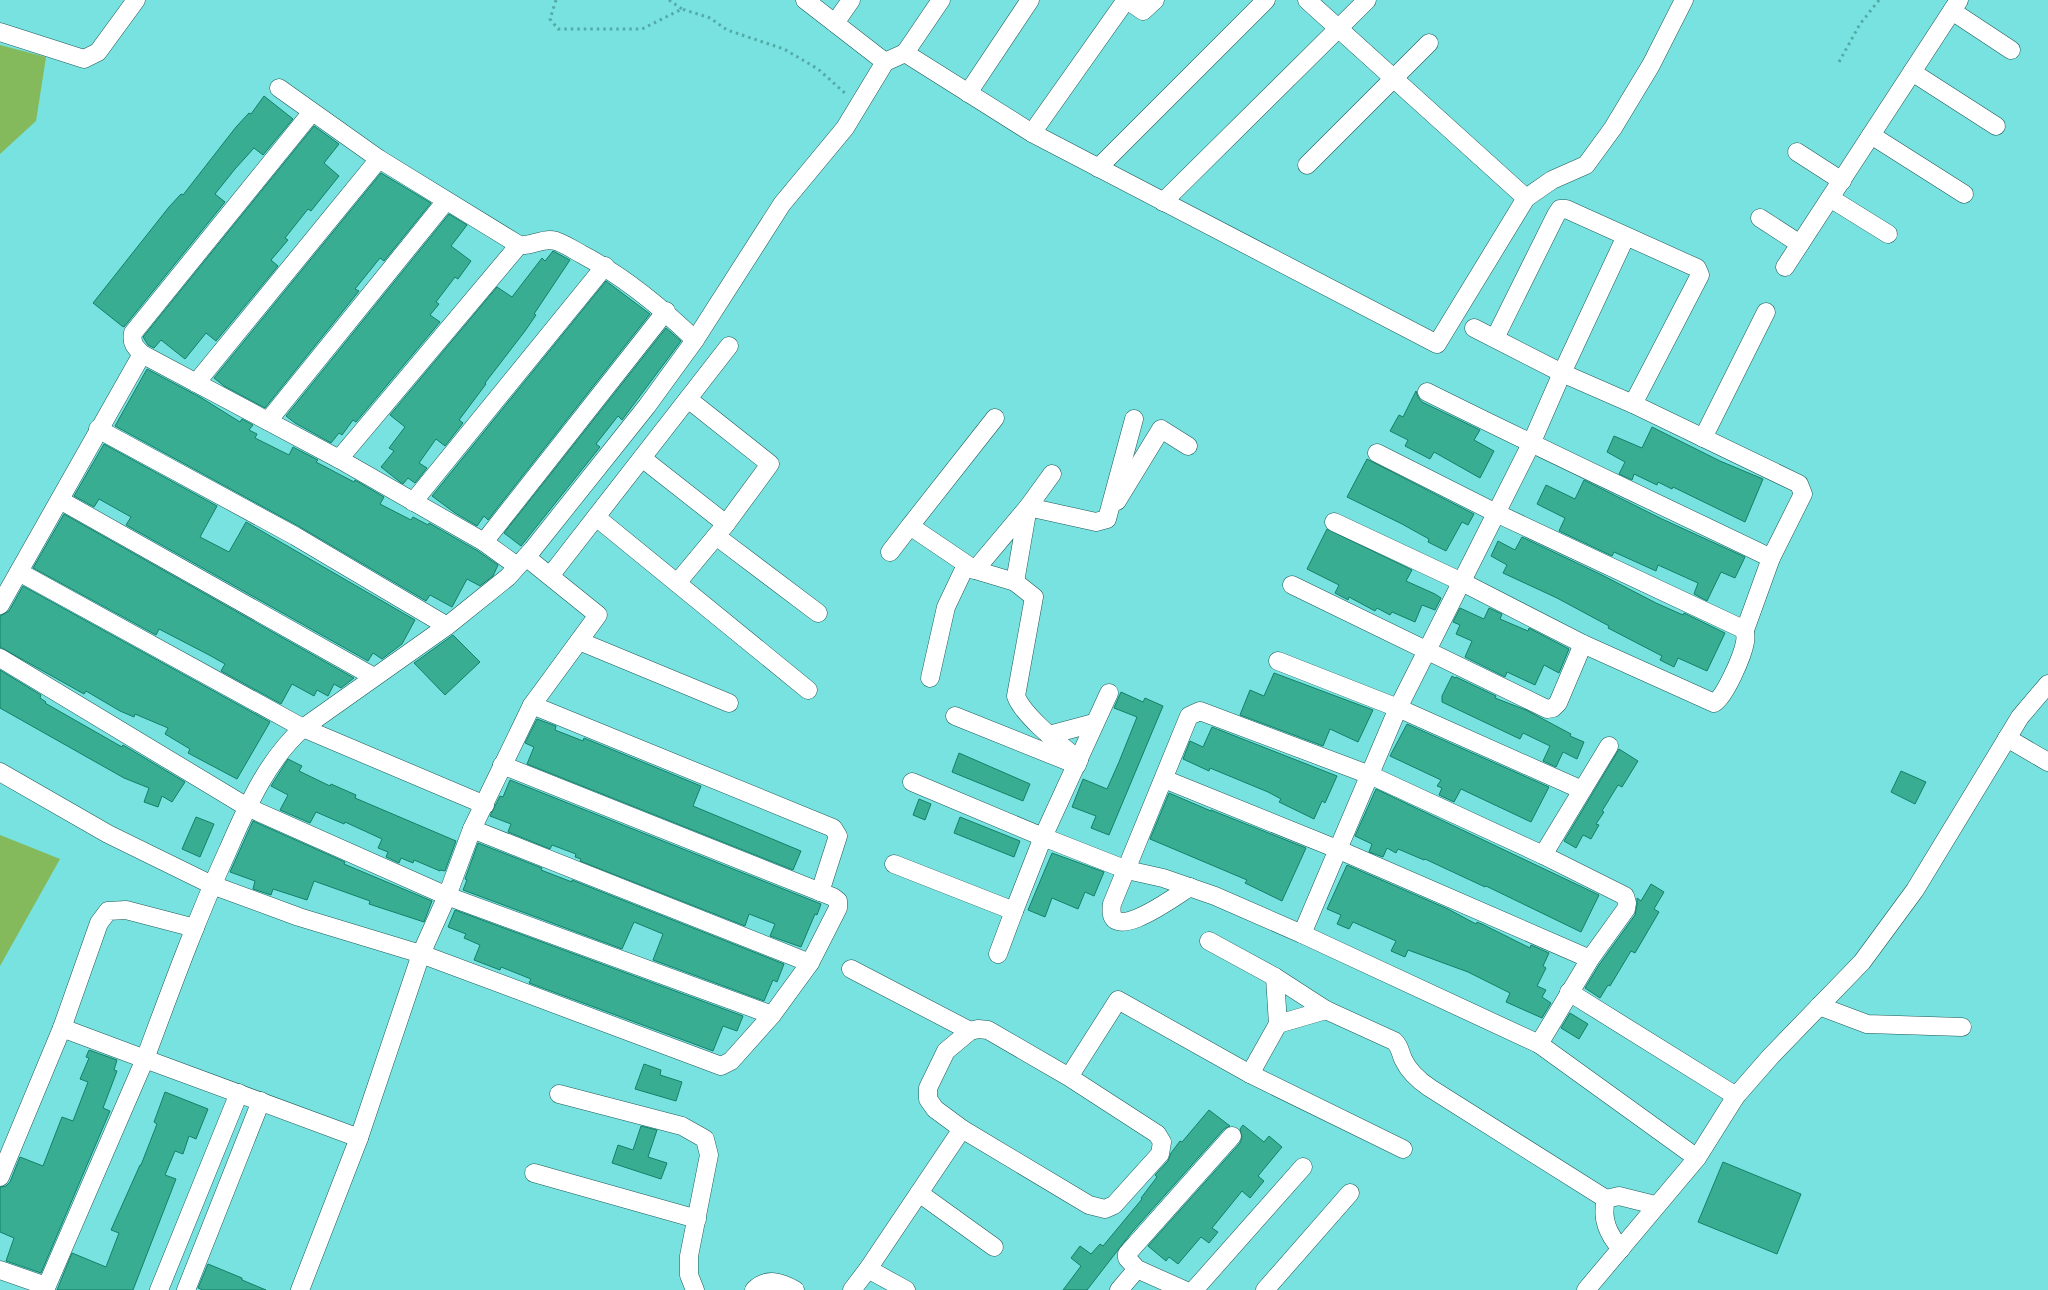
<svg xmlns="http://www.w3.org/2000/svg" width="2048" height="1290" viewBox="0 0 2048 1290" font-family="'PT Sans Narrow',sans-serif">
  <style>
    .water { fill: #84ba5b }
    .building { fill: #39ad91; stroke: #138169 }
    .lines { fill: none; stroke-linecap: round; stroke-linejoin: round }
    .minor-casing { stroke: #205a59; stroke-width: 19 }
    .path { stroke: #54aaa7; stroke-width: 3; stroke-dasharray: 2.5 4; stroke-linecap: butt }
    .minor { stroke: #fff; stroke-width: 18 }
  </style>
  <rect width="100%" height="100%" fill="#77e2df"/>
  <g class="water">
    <path d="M0,45L46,57L36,121L0,154Z"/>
    <path d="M0,835L60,859L0,966Z"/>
  </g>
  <g class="building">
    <path d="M264,96L293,119L263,155L254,148L235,169L215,194L225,202L124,327L122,326L93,303L169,207L181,194L183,195L236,127L249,113L251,114Z"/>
    <path d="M314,126L339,144L324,163L339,176L311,211L308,209L285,238L288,240L271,260L278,266L216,341L206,333L185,359L161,340L154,348L148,345L143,337Z"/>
    <path d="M381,173L431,203L384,261L380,258L355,289L359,291L265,408L224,386L214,378Z"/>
    <path d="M449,214L467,225L451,246L471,261L458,279L455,277L436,302L439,304L430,315L440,322L356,422L353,420L342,435L339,433L331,443L295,423L286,416Z"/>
    <path d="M553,251L570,260L534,314L536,315L525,331L485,383L486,384L459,420L463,423L445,446L436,439L419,463L427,468L415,483L408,478L403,484L400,482L381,467L394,451L389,448L405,427L390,415L497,287L512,297L542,258L545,261Z"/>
    <path d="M606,281L650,314L488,520L484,516L477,526L455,513L432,496Z"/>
    <path d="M666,328L681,341L622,420L618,416L596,444L600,447L521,546L504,533Z"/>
    <path d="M147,369L200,397L240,422L242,419L253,425L249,430L257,434L255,438L289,455L293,447L318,460L316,462L354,482L355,480L384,497L380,504L411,520L413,517L428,525L429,523L478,551L498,565L493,576L480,586L467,579L452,607L430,595L426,601L300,527L115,426Z"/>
    <path d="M1416,391L1418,397L1422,402L1480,430L1474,440L1494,451L1480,478L1434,452L1430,459L1405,446L1408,440L1390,431L1399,415L1403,417Z"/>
    <path d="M1652,427L1720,461L1763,479L1745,522L1673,487L1672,489L1658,482L1657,485L1634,474L1632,480L1619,474L1625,462L1607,452L1614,436L1642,448Z"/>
    <path d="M104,444L217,506L200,537L229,552L246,522L415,620L402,644L382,659L373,653L368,661L126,525L131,517L99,499L94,507L74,496Z"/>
    <path d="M1367,459L1474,514L1468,525L1462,522L1446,551L1428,542L1429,539L1402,524L1347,497Z"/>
    <path d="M1584,480L1662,519L1745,557L1735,578L1721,572L1707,601L1694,594L1698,583L1658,565L1656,571L1614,552L1612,556L1559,531L1565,518L1537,504L1546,485L1575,499Z"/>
    <path d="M64,514L354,678L341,688L334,684L328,696L317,690L314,696L292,684L281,704L221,671L225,664L211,656L159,629L156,635L33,568Z"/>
    <path d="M1327,529L1412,570L1406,581L1435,594L1441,598L1435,610L1422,605L1415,622L1392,612L1390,615L1377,608L1375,611L1349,597L1348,600L1335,593L1339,585L1307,569Z"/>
    <path d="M1522,537L1602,575L1656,603L1683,615L1684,613L1725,633L1707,671L1678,658L1674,667L1660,660L1662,656L1608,628L1609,626L1557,598L1503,573L1507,565L1491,556L1498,541L1515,550Z"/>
    <path d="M23,586L270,722L237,779L188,753L190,749L165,734L168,728L135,714L134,717L120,711L86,691L84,694L0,647V616L9,611Z"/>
    <path d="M1460,608L1484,619L1489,608L1502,614L1500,619L1528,631L1529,628L1569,649L1559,673L1544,665L1535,685L1507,672L1505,677L1465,657L1472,641L1456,634L1460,625L1453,622Z"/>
    <path d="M453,635L480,662L445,695L414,663Z"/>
    <path d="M0,670L41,695L40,698L46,702L45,703L122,747L123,745L185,782L172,802L162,796L158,807L144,802L149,788L124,778L0,708Z"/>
    <path d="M1274,673L1373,710L1358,742L1330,729L1323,746L1240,715L1250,690L1264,696Z"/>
    <path d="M1452,676L1455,678L1456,677L1496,696L1495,698L1526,710L1571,734L1570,736L1584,742L1577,759L1563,752L1556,767L1543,761L1550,746L1523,733L1520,739L1442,702V696Z"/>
    <path d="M1121,692L1143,702L1145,698L1163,706L1109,835L1091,828L1096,816L1072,807L1083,779L1107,789L1119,762L1137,717L1114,708Z"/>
    <path d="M537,719L556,726L555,730L583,741L584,738L701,786L693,806L801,851L793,870L527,764L534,747L525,743Z"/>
    <path d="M1407,724L1549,787L1531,822L1461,789L1454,802L1439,795L1442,788L1437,786L1441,780L1390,756Z"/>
    <path d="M1212,727L1337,776L1325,803L1322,801L1314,819L1279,802L1281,799L1268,792L1210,768L1209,771L1183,759L1190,741L1203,747Z"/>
    <path d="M1619,749L1638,761L1622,787L1618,785L1602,811L1604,812L1596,824L1599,825L1591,839L1583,835L1576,848L1564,841Z"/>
    <path d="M959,753L1030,784L1023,801L952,772Z"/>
    <path d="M288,759L302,766L299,771L330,786L331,784L356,795L355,798L456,841L445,871L440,870V871L414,860L413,863L401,858L399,863L386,857L388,852L378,848L382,839L345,822L344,824L316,812L310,823L280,810L288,795L271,786Z"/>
    <path d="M1901,771L1926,782L1915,804L1891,792Z"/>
    <path d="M510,780L821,904L817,915L815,914L801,947L770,936L775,924L749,914L745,926L580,861L581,859L575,857L576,854L552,845L550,849L508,832L511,824L490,816L500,796L503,797Z"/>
    <path d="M1376,789L1599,895L1581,932L1486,886L1485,887L1425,859L1424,860L1398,849L1396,853L1387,848L1383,857L1369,852L1372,844L1355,836Z"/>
    <path d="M1169,793L1211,811V810L1306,848L1282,901L1245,883L1247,880L1150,839Z"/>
    <path d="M919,799L931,804L925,820L913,815Z"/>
    <path d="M196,817L214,824L200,857L182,849Z"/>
    <path d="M960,817L1020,841L1014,857L954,833Z"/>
    <path d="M253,821L345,862L344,864L432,901L424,922L369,904L370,901L314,881L307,900L273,889L271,895L253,889L255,881L230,872Z"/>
    <path d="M478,843L542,868L541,870L572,882V880L784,964L777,982L773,980L764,1001L653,960L663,934L634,922L622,949L463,890L467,880L465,879Z"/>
    <path d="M1052,853L1104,872L1094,896L1085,892L1078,909L1052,898L1045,917L1028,910Z"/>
    <path d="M1347,865L1448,909L1476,924L1477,922L1484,925L1530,948L1531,945L1549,953L1543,966L1546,968L1537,986L1546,990L1542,997L1551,1003L1542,1018L1506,1002L1510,993L1468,972L1408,950L1405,957L1391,951L1396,941L1353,922L1349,929L1337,924L1341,915L1327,909Z"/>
    <path d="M1651,884L1664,892L1654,909L1659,912L1635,953L1631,951L1610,986L1608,985L1600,998L1585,988L1599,965L1635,915L1637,905V898L1641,901Z"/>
    <path d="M455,910L743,1016L737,1031L723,1026L713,1051L529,983L531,979L501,967L500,970L474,960L480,945L464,938L466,934L448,927Z"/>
    <path d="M1570,1013L1588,1024L1579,1039L1561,1028Z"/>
    <path d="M89,1050L117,1060L114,1070L117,1071L103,1108L110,1111L41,1273L6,1261L14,1238L0,1232V1187L6,1186L10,1182L20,1157L43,1166L62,1117L73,1121L88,1082L80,1079L89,1058L86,1057Z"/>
    <path d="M644,1064L661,1070L660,1075L682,1082L676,1101L635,1089Z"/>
    <path d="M165,1092L208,1109L196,1139L189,1136L183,1154L175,1151L165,1175L176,1179L133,1290H57L72,1253L106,1267L119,1233L111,1230L140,1165H141L157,1124L154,1122Z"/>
    <path d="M1209,1110L1230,1126L1224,1129L1132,1232L1087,1290H1063L1081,1266L1071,1258L1080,1246L1091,1254L1100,1244L1103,1246L1142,1199L1141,1198L1157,1177L1155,1175L1168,1161L1171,1153L1180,1141L1182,1142Z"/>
    <path d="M1243,1125L1264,1142L1269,1136L1282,1147L1258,1176L1264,1181L1250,1198L1242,1191L1212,1228L1218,1232L1209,1243L1201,1237L1178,1264L1169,1257L1166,1261L1148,1246L1240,1143L1242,1138L1240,1129Z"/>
    <path d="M641,1126L657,1130L648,1157L667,1163L661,1179L612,1163L618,1145L633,1150Z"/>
    <path d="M1723,1162L1801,1194L1777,1254L1698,1222Z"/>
    <path d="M208,1264L242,1278V1280L266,1290H203L198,1288Z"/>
  </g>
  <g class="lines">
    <defs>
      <g id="minor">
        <path d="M805,0L885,62"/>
        <path d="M1127,0L1143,11L1155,0"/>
        <path d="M1307,0L1526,198"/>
        <path d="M1952,11L2011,50"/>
        <path d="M835,23L851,0"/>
        <path d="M0,32L84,59L98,52L136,0"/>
        <path d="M905,53L941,0"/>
        <path d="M1912,72L1996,126"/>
        <path d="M279,88L379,159L519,245C532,247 542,237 556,241C565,244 574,250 583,255C625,277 661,307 695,340L647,406L533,549L508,577L447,626L303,728C267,760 247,807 228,850C197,918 171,989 145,1059L359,1138"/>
        <path d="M968,93L1030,0"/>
        <path d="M312,112L133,333C131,343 135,347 142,354L339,459L484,542L517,566"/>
        <path d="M1032,133L1126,0"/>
        <path d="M1871,135L1964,194"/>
        <path d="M1797,152L1842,181"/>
        <path d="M1307,165L1429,43"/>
        <path d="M1098,168L1266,0"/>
        <path d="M1830,198L1888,234"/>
        <path d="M1163,202L1367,0"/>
        <path d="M1760,218L1800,244"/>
        <path d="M1785,267L1959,0"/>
        <path d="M1495,338L1556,215L1560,209H1566L1697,268L1700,275L1633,404L1562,373L1626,236"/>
        <path d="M695,340L782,204L845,128L885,62L905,53L1032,133L1437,344L1526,198L1552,180L1586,165L1613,128L1651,65L1684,0"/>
        <path d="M196,383L379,159"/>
        <path d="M1427,392C1541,449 1657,503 1771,558"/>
        <path d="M995,418L910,526L975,570L1015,582L1034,597L1016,696C1023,716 1061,745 1079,760"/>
        <path d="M268,421L446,201"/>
        <path d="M98,429L295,536L447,626"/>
        <path d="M1703,438L1766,312"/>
        <path d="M1377,453L1496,513L1745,630"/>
        <path d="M642,458L726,524"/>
        <path d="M339,459L519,245"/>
        <path d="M1052,474L1028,507L1096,522L1107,519L1134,419"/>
        <path d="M60,500L374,677"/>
        <path d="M1117,501L1161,429L1188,446"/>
        <path d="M413,502L605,266"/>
        <path d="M596,517L808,690"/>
        <path d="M1334,522L1462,582L1583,644L1714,703C1725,697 1743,655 1745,642C1746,638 1745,634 1745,630L1771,558L1803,494L1799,484L1633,404"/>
        <path d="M716,536L818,613"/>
        <path d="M484,542L666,311"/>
        <path d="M890,552L910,526"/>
        <path d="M526,557L598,615L532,705"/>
        <path d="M975,570L1028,507L1015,582"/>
        <path d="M19,572L303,728L485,805"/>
        <path d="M550,576L729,346"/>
        <path d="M677,583L726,524L770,464L688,399"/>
        <path d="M1292,585L1547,709L1553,708L1558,703L1583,644"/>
        <path d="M0,605L142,354"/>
        <path d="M579,641L729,703"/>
        <path d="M0,658L247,807L447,896L772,1015"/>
        <path d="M1278,661L1398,708L1582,790"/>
        <path d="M930,678L946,607L966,565"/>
        <path d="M955,716L1077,765"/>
        <path d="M1049,735L1094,723"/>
        <path d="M2007,738L2048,762"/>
        <path d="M0,772L108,834L212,885L299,917L421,954L721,1066L731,1061L772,1015L810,963L838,908V901L833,897L502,765"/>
        <path d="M1164,779L1337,849L1590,959"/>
        <path d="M912,782L1043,837L1127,870L1163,878L1215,896L1302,934L1539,1044L1697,1158"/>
        <path d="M472,829L810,963"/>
        <path d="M1543,855L1609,746"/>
        <path d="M894,864L1014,911L1043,837L1109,693"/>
        <path d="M1190,887C1177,895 1105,949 1112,904L1189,716L1200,711L1370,775L1543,855L1625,896L1627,903L1626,909L1590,959L1539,1044"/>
        <path d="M1302,934L1398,708L1531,444L1562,373L1474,328"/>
        <path d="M1209,941L1275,977L1326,1010L1394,1041C1400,1046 1400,1052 1403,1059C1409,1072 1418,1080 1430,1088L1606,1199"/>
        <path d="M998,954L1014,911"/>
        <path d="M851,969L970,1031"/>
        <path d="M1275,977L1278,1024L1326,1010"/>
        <path d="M1569,992L1736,1096"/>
        <path d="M1819,1006L1867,1024L1962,1027"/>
        <path d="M62,1028L99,923L108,911L126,910L195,928"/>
        <path d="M1250,1074L1278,1024"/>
        <path d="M1069,1077L988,1030L978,1029L970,1031L946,1051L928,1088V1099L935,1109L962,1129L1089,1205L1105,1209L1114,1205L1160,1154L1162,1142L1157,1134L1069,1077L1118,1000L1250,1074L1403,1149"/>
        <path d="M559,1094L682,1126L705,1139L709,1155L689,1256V1275L695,1290"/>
        <path d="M534,1173L697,1219"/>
        <path d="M0,1177L62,1028L145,1059L45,1290"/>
        <path d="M919,1193L994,1247"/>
        <path d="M1621,1249C1608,1234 1601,1219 1606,1199L1619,1196L1655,1205"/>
        <path d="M868,1269L906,1290"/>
        <path d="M0,1270L46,1286"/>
        <path d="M159,1290L239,1093"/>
        <path d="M186,1290L261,1101"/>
        <path d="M300,1290L359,1138L421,954L447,896L472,829L532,705L833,828L838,836L820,892"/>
        <path d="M754,1290C767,1277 781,1282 795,1290"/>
        <path d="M852,1290L868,1269L962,1129"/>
        <path d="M1119,1290L1137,1269"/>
        <path d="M1184,1290L1137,1269L1127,1258V1254L1232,1136"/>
        <path d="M1194,1290L1303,1167"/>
        <path d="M1265,1290L1350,1193"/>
        <path d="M1586,1290L1697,1158L1736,1096L1771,1056L1862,962L1915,890L2020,717L2048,684"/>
      </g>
    </defs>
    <use href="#minor" class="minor-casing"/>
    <g class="path">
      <path d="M556,0L550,19L558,29H642L682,9L710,18L727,30L784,49L818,69L847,95"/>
      <path d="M669,0L682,9"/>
      <path d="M1839,62L1860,24L1879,0"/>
    </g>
    <use href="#minor" class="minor"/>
  </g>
</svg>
